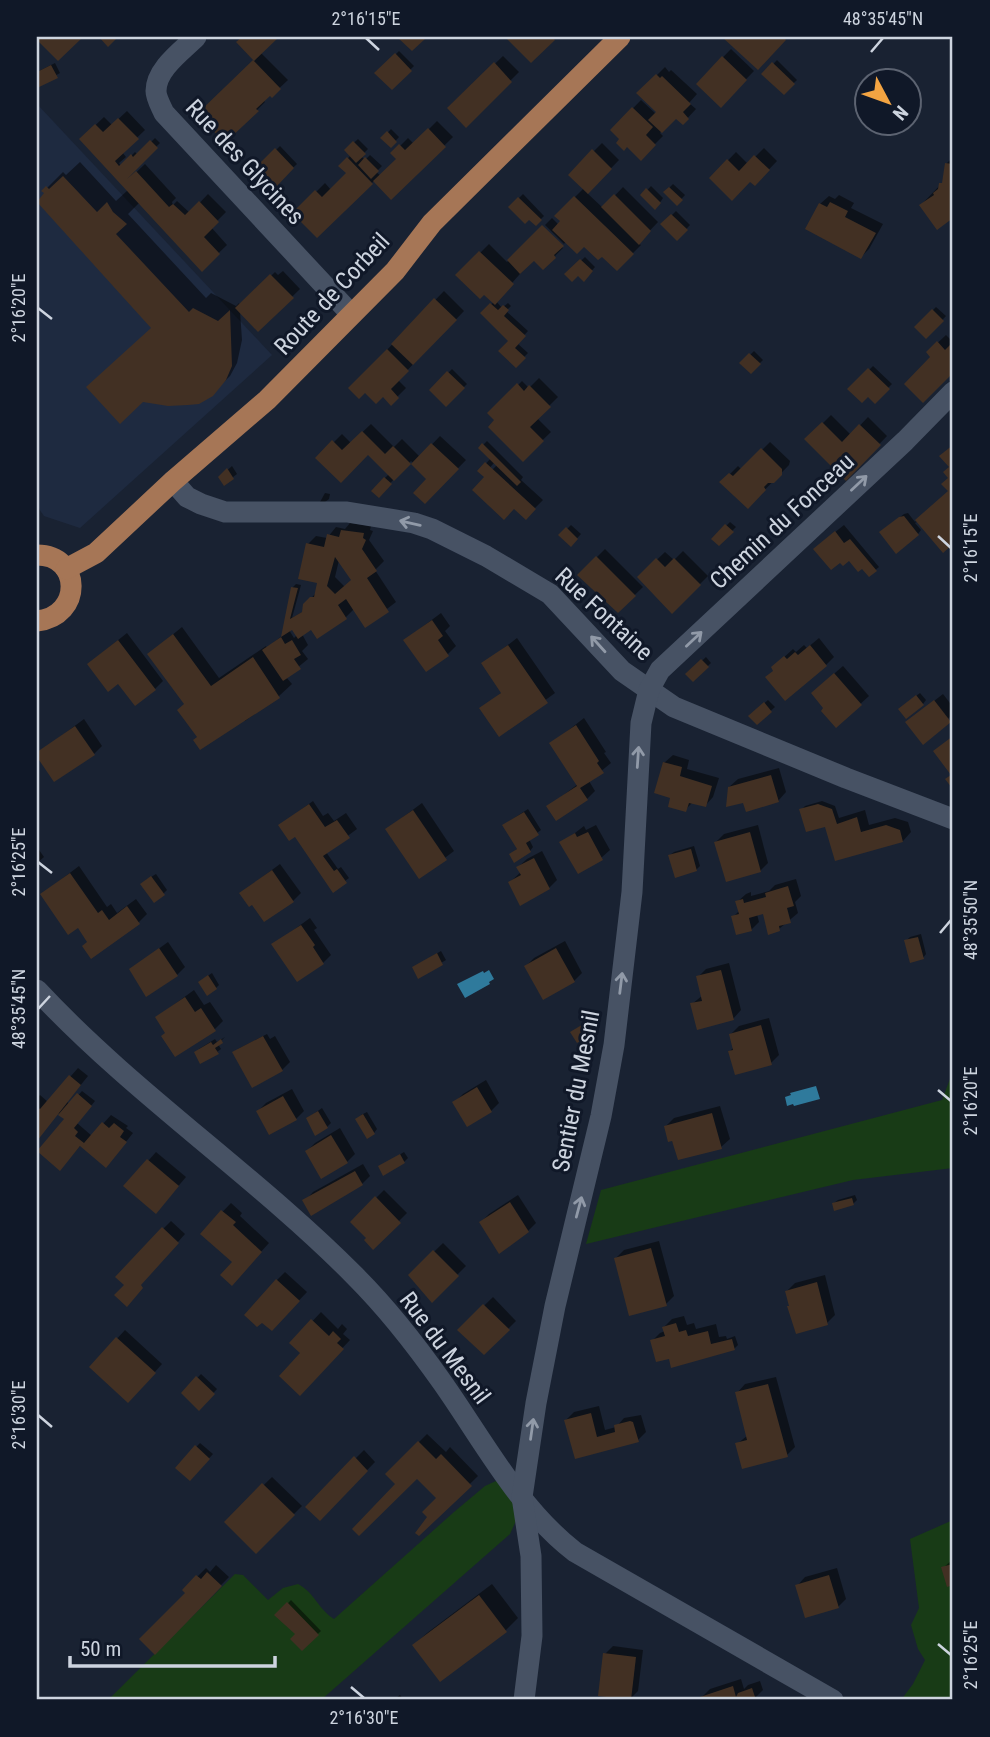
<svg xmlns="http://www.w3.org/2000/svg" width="990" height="1737" viewBox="0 0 990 1737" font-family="'Roboto Condensed',sans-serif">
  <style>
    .built { fill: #1e2a40 }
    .green { fill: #183b16 }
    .water { fill: #2f7a9c }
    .shadow { fill: #0007; fill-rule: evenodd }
    .building { fill: #423023; fill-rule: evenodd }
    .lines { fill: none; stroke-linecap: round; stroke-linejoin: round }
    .minor { stroke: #475264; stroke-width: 21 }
    .major { stroke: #a67656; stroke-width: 21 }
    .oneway { stroke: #919aa8 }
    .ticks { fill: none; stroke: #cdd4df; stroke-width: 2.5 }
    .labels { text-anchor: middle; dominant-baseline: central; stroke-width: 6; stroke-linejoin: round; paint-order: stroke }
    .street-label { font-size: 24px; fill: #cdd4df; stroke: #101828 }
    .neatline { fill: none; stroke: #cdd4df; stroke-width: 2.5 }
    .ticks-label { font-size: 18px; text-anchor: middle; fill: #cdd4df }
  </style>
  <rect width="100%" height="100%" fill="#192232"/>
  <path class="built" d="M37,104L272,355L80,528L44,516L37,506Z"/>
  <g class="green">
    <path d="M953,1071V1168L853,1180L586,1244L601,1190L942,1100Z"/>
    <path d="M496,1481L506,1483L519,1514L510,1534L321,1700H108L235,1574L243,1575L268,1600L283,1588L298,1584C315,1593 318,1609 334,1619L454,1512L485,1486Z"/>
    <path d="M953,1520V1700H901L913,1684L925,1660L918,1649L911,1625L919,1608L910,1539Z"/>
  </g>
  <g class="water">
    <path d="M489,970L494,979L489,982L490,984L465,998L457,984L483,971L484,973Z"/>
    <path d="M816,1086L820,1099L794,1106L793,1104L787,1106L785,1097L791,1095L790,1093Z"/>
  </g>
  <g class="shadow">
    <path d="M244,37H276L260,52L288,80L272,95L270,93L263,100L265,102L227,140L199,114L255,60L238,42Z"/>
    <path d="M731,49L754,71L721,105L698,83Z"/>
    <path d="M399,51L414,66L392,88L377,73Z"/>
    <path d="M503,56L519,72L466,125L449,108Z"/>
    <path d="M777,60L797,80L784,92L764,74Z"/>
    <path d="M55,63L60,73L37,86V72Z"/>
    <path d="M665,67L669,72L671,70L697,94L689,103L696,109L683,123L676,116L660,133L663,136L641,158L612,130L641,100L656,114L658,112L639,93Z"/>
    <path d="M127,111L145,130L122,152L126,157L119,163L121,166L135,152L138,155L155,138L160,143L121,181L81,139L104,117L112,125Z"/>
    <path d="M437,121L453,137L391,198L375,180L317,236L295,213L325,183L331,190L348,173L341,166L351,155L346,150L358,139L368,149L361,156L365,160L370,155L382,166L376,172L381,176L398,159L393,153L408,138L414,144Z"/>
    <path d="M391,129L399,137L391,146L383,138Z"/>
    <path d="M602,143L619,160L587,193L603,208L623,187L658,222L638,243L641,245L617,269L602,254L584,244L566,241L564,244L545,225L552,218L559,225L565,207L584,188L570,175Z"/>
    <path d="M280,146L297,164L276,184L259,167Z"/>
    <path d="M764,148L777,161L755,184L750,179L711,178L736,152L748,164Z"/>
    <path d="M953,157V216L937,227L921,205L944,181L946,164Z"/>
    <path d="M80,162L116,201L128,190L123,185L145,164L176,198L172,202L173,205L177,201L190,213L208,194L226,212L211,227L227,245L202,269L140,202L128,214L206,298L211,293L236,306L239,303L240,306L275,272L278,275L283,271L300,289L258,330L240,311L242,340L237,363L230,376L212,394L153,327L44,191L63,172L66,175Z"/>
    <path d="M673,184L685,195L677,204L665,192Z"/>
    <path d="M651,186L663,198L659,204L643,195Z"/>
    <path d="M523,194L544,216L540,220L510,207Z"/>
    <path d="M839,195L854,203L851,208L883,224L869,249L861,257L820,204L829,196L835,199Z"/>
    <path d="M676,211L690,225L677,239L663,224Z"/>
    <path d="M542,227L563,248L543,268L534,258L496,301L502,308L508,303L511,306L506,311L528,331L517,343L528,353L516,365L511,340L482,313L494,302L458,275L489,244L507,262Z"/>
    <path d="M585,257L595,267L584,279L578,274H567Z"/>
    <path d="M444,291L464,311L398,380L406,388L391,403L383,395L350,388Z"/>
    <path d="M936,307L946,316L926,337L916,327Z"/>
    <path d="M946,335L953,342V370L923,401L933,357L928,352Z"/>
    <path d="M754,351L763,360L751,372L742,363Z"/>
    <path d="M873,366L892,384L875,401L868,394L850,389Z"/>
    <path d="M452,369L467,384L446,405L431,390Z"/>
    <path d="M539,378L558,397L537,418L551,432L523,459L505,412L490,413L522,381L529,388Z"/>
    <path d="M831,415L851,435L868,417L887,436L846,479L807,439Z"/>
    <path d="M371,424L394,447L402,439L420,457L440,436L466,460L425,502L429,479L411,461L379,495L373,490L389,474L368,453L318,458L342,434L351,443Z"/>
    <path d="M487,441L523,477L521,480L543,500L526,517L486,476L499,463H494L484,474L480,470L491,458L480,448Z"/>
    <path d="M770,442L790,461L789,465L748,507L722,482L738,466L742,470Z"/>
    <path d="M953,445V542L943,550L918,521L915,523L921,530L918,534L885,529L904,514L908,513L915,522L949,491L950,448Z"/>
    <path d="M232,466L237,474L224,484L220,477Z"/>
    <path d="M325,493L330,494L329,499L325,502H320Z"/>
    <path d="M730,522L736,527L719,544L714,538Z"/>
    <path d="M350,523L371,526L370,530L373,531L369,540L384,561L375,570L396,602L366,625L355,608L345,618L311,628L302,634L308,645L302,651L308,659L286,677L292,684L279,696L245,721L243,719L199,737L186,703L149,654L182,627L219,678L266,646L267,648L283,635L293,587L296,584L301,585L292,618L304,611L305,605L315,594L319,584L308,544L316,536L327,538L336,527L345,529ZM339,560L352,580L345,587L335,577ZM299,623L297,635L294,638L289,630Z"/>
    <path d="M571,525L581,534L571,545L561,535Z"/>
    <path d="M844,525L879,567L869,575L863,567L824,541Z"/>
    <path d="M605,549L643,587L618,611L579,575Z"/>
    <path d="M683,551L708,576L672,612L639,577L665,552L674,560Z"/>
    <path d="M441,613L450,626L445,631L456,646L448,654L405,640Z"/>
    <path d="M127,633L163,681L155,689L119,681L97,657Z"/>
    <path d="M517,638L555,693L499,734L493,700L502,692L483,664Z"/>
    <path d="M819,638L834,657L826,665L781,660L793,649L796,652L804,645L807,648Z"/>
    <path d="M706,657L711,663L693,680L688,674Z"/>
    <path d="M843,666L869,696L836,726L821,685Z"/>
    <path d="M920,693L926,700L923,704L904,705Z"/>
    <path d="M943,694L953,707V714L948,719L916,715Z"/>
    <path d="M768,700L775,707L757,723L750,716Z"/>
    <path d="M584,718L606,752L604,753L611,763L589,781L595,791L587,799L548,807L578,784L552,743Z"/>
    <path d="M84,719L102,746L94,754L54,780L37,754Z"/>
    <path d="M673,755L689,760L687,769L719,778L713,797L705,806L693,802L685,810L673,796L664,763Z"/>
    <path d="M779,768L786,792L778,801H744L729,787L738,779Z"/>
    <path d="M313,801L323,816L328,813L334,821L346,813L357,829L326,852L338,869L341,867L349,878L333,890L297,837L284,822Z"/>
    <path d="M822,801L835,806L839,818L865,810L869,825L895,818L908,822L911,832L903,841L836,859L831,823L801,810L805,806Z"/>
    <path d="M422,803L454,851L420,877L387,829Z"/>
    <path d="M528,809L541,830L529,839L533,847L530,851L511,854L518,848L508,822Z"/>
    <path d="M596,825L610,850L601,858L562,843L584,826L586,830Z"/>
    <path d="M758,825L768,863L760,871L716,842L724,834Z"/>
    <path d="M694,846L700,866L696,870L670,855L674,852Z"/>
    <path d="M37,847L44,857L37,863Z"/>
    <path d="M542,851L557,880L549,888L510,882L521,872L518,867L527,859Z"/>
    <path d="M280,864L301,893L293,901L253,902L241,893Z"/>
    <path d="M79,866L107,907L111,904L117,913L136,899L147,914L139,922L89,941L78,925L42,894Z"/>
    <path d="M156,874L167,890L163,894L146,880Z"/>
    <path d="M796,879L801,896L795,902L798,913L779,929L764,912L757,914L759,922L751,930L733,917L740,910L737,902L746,894L751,892V896L769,891L775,885Z"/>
    <path d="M310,918L317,928L314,930L331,955L323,963L273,945Z"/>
    <path d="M921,934L926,954L923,958L906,941L910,937Z"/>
    <path d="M565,941L582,973L574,981L526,966L534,958Z"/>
    <path d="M168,942L185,967L177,975L131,969Z"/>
    <path d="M441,951L446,960L419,976L414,967Z"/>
    <path d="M729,963L741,1010L733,1019L692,1004L703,995L698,977L706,969Z"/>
    <path d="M212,973L219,985L216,988L203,979Z"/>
    <path d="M194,990L204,1005L210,1002L223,1021L215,1029L167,1032L157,1017Z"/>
    <path d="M594,1018L598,1026L595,1029H576Z"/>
    <path d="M769,1018L779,1055L771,1063L730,1051L734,1047L731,1034L739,1026Z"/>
    <path d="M267,1034L270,1039L275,1036L290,1062L282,1070L238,1049Z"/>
    <path d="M225,1037L218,1044L221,1049L217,1052L199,1049L215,1039L217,1042Z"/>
    <path d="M78,1068L88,1076L67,1102L70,1104L82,1091L95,1101L77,1123L92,1136L111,1115L128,1126L126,1128L133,1133L114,1157L81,1145L68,1160L66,1119L58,1113L37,1138V1098L40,1095L48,1102Z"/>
    <path d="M486,1080L499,1103L491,1111L455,1102L463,1094Z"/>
    <path d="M292,1089L304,1111L296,1119L258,1111L266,1103Z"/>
    <path d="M720,1106L730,1139L721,1147L679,1158L666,1126L674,1118Z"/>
    <path d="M322,1108L331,1123L327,1127L308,1118Z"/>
    <path d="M367,1112L377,1129L374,1133L361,1115Z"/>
    <path d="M340,1128L355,1154L347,1162L322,1177L307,1151L315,1143Z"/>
    <path d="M156,1152L186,1177L164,1203L126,1186Z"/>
    <path d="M404,1152L408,1158L404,1162L380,1167Z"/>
    <path d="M363,1164L370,1176L362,1184L305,1201L313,1192Z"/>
    <path d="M384,1190L407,1213L373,1247L368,1238L352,1222Z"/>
    <path d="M518,1195L536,1223L528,1231L481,1222L489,1214Z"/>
    <path d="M855,1195L857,1200L853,1204L834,1203L838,1200Z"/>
    <path d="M231,1203L242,1213L240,1216L269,1243L240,1275L234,1262L202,1233Z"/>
    <path d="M171,1221L185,1234L137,1288L126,1285L163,1229Z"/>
    <path d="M659,1241L674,1296L666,1304L616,1258L624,1250Z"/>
    <path d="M443,1243L466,1266L432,1300L410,1275Z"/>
    <path d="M285,1272L307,1292L272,1329L277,1280Z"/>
    <path d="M825,1275L835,1315L827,1323L791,1305L787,1291L795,1283Z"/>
    <path d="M493,1297L516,1321L484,1353L459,1330Z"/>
    <path d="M321,1312L338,1329L342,1324L347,1329L343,1334L350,1340L300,1393L303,1353L292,1343Z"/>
    <path d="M684,1316L687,1325L694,1323L696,1329L716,1324L719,1337L726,1336L727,1339L735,1336L738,1345L734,1349L670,1357L652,1341L660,1333L665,1331L664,1327L672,1319Z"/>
    <path d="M125,1330L162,1364L136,1393L91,1367Z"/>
    <path d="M201,1374L217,1389L199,1409L183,1393Z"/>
    <path d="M776,1377L795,1447L787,1455L737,1444L748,1435L737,1393L745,1384Z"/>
    <path d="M599,1406L605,1430L616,1427L624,1418L641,1415L646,1432L638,1440L576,1457L566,1420L574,1412Z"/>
    <path d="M427,1434L446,1452L450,1447L478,1476L419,1534L438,1498L417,1476L397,1484L387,1474Z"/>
    <path d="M200,1443L213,1454L190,1479L177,1467Z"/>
    <path d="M364,1450L375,1462L320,1519L307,1507Z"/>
    <path d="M272,1477L302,1506L256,1552L226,1522Z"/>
    <path d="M953,1559V1583L948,1585L943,1568Z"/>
    <path d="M216,1565L229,1577L155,1652L188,1593L184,1590L206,1568L210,1572Z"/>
    <path d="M837,1568L846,1599L838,1607L797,1586L805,1577Z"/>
    <path d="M492,1584L518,1618L506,1630L440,1680L414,1645L427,1633Z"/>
    <path d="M291,1600L321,1631L302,1649L297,1634L277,1615Z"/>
    <path d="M613,1646L643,1650L638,1691L630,1699L605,1654Z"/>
    <path d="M741,1679L744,1689L748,1685L760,1681L763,1690L755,1698L748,1700H703L702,1697L710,1689Z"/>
    <path d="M400,1695L404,1700H393Z"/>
  </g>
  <g class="building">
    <path d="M41,37H80L82,38L58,61L37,40Z"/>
    <path d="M99,37H118L108,47Z"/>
    <path d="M242,37H279L254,61L236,42Z"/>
    <path d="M397,37H423L425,39L412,51Z"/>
    <path d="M505,37H552L555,40L531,63Z"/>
    <path d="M722,37H783L786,40L758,70Z"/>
    <path d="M395,53L412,71L392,90L374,73Z"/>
    <path d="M722,56L747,80L721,108L696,84Z"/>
    <path d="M253,60L281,89L272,98L270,96L256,109L259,111L227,141H223L197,114Z"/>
    <path d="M494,62L512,82L466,128L447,108Z"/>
    <path d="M772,62L795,84L784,95L761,74Z"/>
    <path d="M51,65L58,78L37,88V72Z"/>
    <path d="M656,74L660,78L662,76L691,104L683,112L689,119L683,125L676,119L662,133L648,120L656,112L636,93Z"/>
    <path d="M632,107L653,127L646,135L656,145L641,161L627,147L624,151L616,143L619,139L610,130Z"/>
    <path d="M118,118L139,139L115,161L119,166L131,154L133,157L150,140L158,148L127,179L136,171L169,207L173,204L185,215L199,201L219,222L204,237L220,254L202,272L79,139L95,124L103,132Z"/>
    <path d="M428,128L446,147L391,200L373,181L396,159L390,153L399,144L405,150Z"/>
    <path d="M387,131L397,142L391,148L380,138Z"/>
    <path d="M353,141L366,154L356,163L344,150Z"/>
    <path d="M275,148L294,168L276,187L256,167Z"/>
    <path d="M592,149L612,169L588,194L568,175Z"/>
    <path d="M754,155L770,170L755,186L750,182L732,201L709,178L727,159L739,171Z"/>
    <path d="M347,157L373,184L317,238L292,213L315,190L322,197L346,173L338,166Z"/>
    <path d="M365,157L379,171L371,179L358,165Z"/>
    <path d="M945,163L953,164V218L937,230L919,205L934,195L933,193L938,189L939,183H942Z"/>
    <path d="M63,176L97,212L107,202L113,212L127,224L116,234L189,312L193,308L218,321L230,310L232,366L226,380L213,396L199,404L188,405L168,406L143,402L120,424L86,387L151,328L37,202L44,193L41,191L46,186L49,189Z"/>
    <path d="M669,187L683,200L677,206L663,192Z"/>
    <path d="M646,188L661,203L655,210L640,195Z"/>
    <path d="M614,194L651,231L639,245L601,207Z"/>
    <path d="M574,196L634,254L617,271L602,257L598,260L584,247L577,254L552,230L560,221L554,216Z"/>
    <path d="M518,197L542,220L536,226L529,220L525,224L508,207Z"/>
    <path d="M830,202L848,211L845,217L876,233L861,259L805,229L819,203L827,207Z"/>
    <path d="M671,214L688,230L677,241L660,224Z"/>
    <path d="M542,225L564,246L554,255L556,258L543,270L534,261L520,274L507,260Z"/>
    <path d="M479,251L514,284L495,305L484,295L480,299L455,275Z"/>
    <path d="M580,259L593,271L584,282L578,276L572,282L564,274Z"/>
    <path d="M270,274L294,298L258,332L235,308Z"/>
    <path d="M434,298L457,320L413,365L391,344Z"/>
    <path d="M490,303L498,310L503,305L509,310L504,316L526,336L515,348L526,358L516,368L498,351L508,341L480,313Z"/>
    <path d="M932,309L944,321L926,339L914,327Z"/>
    <path d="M937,341L945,350L953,342V373L923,403L904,384L930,357L926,352Z"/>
    <path d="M387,349L409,371L391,389L399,398L391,406L383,397L376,404L365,393L359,399L348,388Z"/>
    <path d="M749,353L761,364L751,374L739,363Z"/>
    <path d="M868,368L890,389L875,404L868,397L862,403L847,389Z"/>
    <path d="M447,371L465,388L446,407L429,390Z"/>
    <path d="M517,383L524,391L529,385L551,407L530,427L544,441L523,462L488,427L494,420L487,413Z"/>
    <path d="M822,422L842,442L859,424L881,445L846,481L804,439Z"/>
    <path d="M362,431L385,454L393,446L411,464L431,443L459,469L425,504L413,493L426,479L411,464L394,481L368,455L341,483L315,458L332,440L342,450Z"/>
    <path d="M482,443L521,482L517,486L478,448Z"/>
    <path d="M953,445V544L943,553L915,520L948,491L941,484L948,478L943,472L949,467L939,456Z"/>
    <path d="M761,448L782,469V475L774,483H768L764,487L766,490L748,509L719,482L729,473L733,476Z"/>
    <path d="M485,462L536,509L526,520L514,509L504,520L472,490L484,477L477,471Z"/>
    <path d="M227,468L234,479L224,486L218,477Z"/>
    <path d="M384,477L392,484L379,498L371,491Z"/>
    <path d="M904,516L919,535L896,554L879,532L899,517Z"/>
    <path d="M725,524L734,532L719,546L711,539Z"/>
    <path d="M566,527L578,539L571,547L558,535Z"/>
    <path d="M341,530L364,533L363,538L366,540L362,549L377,571L367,578L389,612L365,628L346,599L338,605L347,619L317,639L311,630L298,639L292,630L281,637L291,587L298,588L290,619L302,612L303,604L310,597H314L317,583L298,579L306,543L324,547L327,534L339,537ZM335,557L351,580L335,594L327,586Z"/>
    <path d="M835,531L844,543L850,539L877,571L869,577L862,569L858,572L849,561L843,566L840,563L831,570L813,549Z"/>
    <path d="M596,556L636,596L618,613L577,575Z"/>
    <path d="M656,558L665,567L674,558L701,585L672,614L637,577Z"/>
    <path d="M432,620L443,636L438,640L449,656L426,672L403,640Z"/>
    <path d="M173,634L211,686L253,657L280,698L200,750L193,740L197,737L177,710L184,704L147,654Z"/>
    <path d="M281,637L285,644L292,640L301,655L294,659L301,669L283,681L262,650Z"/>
    <path d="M118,640L156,690L135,706L118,684L108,692L87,664Z"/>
    <path d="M508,645L548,703L499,737L479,708L501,693L481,663Z"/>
    <path d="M810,645L827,666L785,701L765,677L773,671L771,667L784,656L787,659L795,652L798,655Z"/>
    <path d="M701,659L709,667L693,682L685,674Z"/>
    <path d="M834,673L862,705L836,728L821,711L823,708L811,693Z"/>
    <path d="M916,695L924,705L906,719L898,709Z"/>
    <path d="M934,700L951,722L923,745L905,722Z"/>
    <path d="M764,702L772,712L757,725L748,716Z"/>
    <path d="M576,725L599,761L597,763L604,773L580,788L588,800L556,821L546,806L577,786L549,743Z"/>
    <path d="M75,726L95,755L54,782L37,757V752Z"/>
    <path d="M953,736V787L952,788L945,779L951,775L933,751Z"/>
    <path d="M663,762L682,767L680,776L712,786L706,807L689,803L686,812L668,807L670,798L654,793Z"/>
    <path d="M771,775L779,802L746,812L743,803L726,807L728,787Z"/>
    <path d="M309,804L325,827L337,820L350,838L323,856L334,871L337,869L347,883L333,893L295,837L289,841L278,825Z"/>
    <path d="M818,804L832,809L837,824L857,817L861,832L886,825L900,830L903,842L835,861L825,827L806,832L799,809Z"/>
    <path d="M413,810L447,860L419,879L385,829Z"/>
    <path d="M524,812L539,835L526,843L531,852L514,863L509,854L517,849L502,825Z"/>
    <path d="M588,832L603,860L578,874L559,842L575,833L577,837Z"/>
    <path d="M750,832L761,872L726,882L714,842Z"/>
    <path d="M691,849L697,871L675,878L668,855Z"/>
    <path d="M534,858L550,889L520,906L508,882L521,875L516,867Z"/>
    <path d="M272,870L294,902L264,922L252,905L249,907L239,893Z"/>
    <path d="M70,873L98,913L102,910L109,920L127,906L140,924L91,959L82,946L87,942L78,928L68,935L40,894Z"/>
    <path d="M151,876L165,895L154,903L140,884Z"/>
    <path d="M788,886L794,906L787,908L791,923L779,926L780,931L768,935L763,914L749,918L752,931L736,935L731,916L739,914L735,901L743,899L744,903L766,897L765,893Z"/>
    <path d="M301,925L315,945L313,947L324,964L297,982L271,944Z"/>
    <path d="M918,937L924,959L910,963L904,940Z"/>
    <path d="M159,948L178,976L146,997L129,969Z"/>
    <path d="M556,948L575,982L543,1000L524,966Z"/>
    <path d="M437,953L443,965L418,979L412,967Z"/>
    <path d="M721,970L734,1020L697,1030L690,1003L702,1001L696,976Z"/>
    <path d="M208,975L217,989L207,996L198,982Z"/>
    <path d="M185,997L195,1012L201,1008L216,1031L175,1057L161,1036L165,1033L155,1017Z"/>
    <path d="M590,1020L596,1031L577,1043L570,1032Z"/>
    <path d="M761,1025L772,1065L735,1075L728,1051L733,1050L729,1034Z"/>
    <path d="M263,1036L283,1071L252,1088L232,1052Z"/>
    <path d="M221,1039L223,1043L215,1048L219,1054L200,1064L194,1052L211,1042L213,1045Z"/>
    <path d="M69,1075L81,1085L37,1141V1107L40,1109Z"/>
    <path d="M477,1087L492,1112L467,1127L452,1102Z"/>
    <path d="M77,1093L92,1106L74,1128L78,1132L75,1136L84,1143L102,1122L109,1128L114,1123L124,1131L120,1137L127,1142L106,1168L80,1146L60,1171L37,1151L64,1119L58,1115Z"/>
    <path d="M283,1096L297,1120L269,1135L256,1111Z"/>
    <path d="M318,1111L328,1128L315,1136L306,1118Z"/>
    <path d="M712,1113L722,1149L678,1160L672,1141L668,1142L664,1126Z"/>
    <path d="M363,1114L375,1134L367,1139L355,1119Z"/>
    <path d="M331,1135L348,1163L321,1179L305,1151Z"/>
    <path d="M400,1154L405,1163L383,1176L378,1166Z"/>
    <path d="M147,1159L179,1186L156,1214L123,1186Z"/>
    <path d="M355,1171L363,1185L311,1216L302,1200Z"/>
    <path d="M375,1196L401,1223L373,1250L364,1240L366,1238L350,1222Z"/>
    <path d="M852,1198L854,1205L834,1211L832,1203Z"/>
    <path d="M510,1202L529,1232L499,1254L479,1222Z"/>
    <path d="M221,1210L236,1222L233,1225L262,1252L232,1286L220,1275L232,1262L200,1234Z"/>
    <path d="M162,1227L179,1243L141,1285L143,1288L127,1307L114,1295L124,1285L115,1277Z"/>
    <path d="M651,1248L667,1306L629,1316L614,1258Z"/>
    <path d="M433,1250L459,1276L432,1303L408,1275Z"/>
    <path d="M276,1279L300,1301L272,1331L262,1323L257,1327L244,1315Z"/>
    <path d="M817,1282L828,1325L796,1334L787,1306H789L785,1291Z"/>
    <path d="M483,1304L510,1330L484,1355L457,1330Z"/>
    <path d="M311,1319L329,1336L333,1331L341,1339L337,1343L344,1349L300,1396L279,1376L300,1353L289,1343Z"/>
    <path d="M676,1323L679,1332L686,1330L688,1336L708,1331L711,1344L732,1339L735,1350L671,1368L669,1359L656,1362L650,1340L665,1336L662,1327Z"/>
    <path d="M116,1337L156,1373L128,1403L89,1367Z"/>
    <path d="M196,1376L215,1394L199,1411L181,1393Z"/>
    <path d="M768,1384L788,1457L742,1469L735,1443L747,1440L735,1392Z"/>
    <path d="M591,1413L597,1437L615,1432L614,1425L630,1421L633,1422L639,1442L575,1459L564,1420Z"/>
    <path d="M418,1441L436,1459L441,1454L472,1486L419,1536L415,1533L427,1517L422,1512L436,1498L417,1479L359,1536L352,1529L395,1484L385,1474Z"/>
    <path d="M195,1445L210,1459L190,1481L175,1468Z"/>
    <path d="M354,1456L368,1471L320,1521L305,1507Z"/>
    <path d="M262,1483L295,1515L256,1554L224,1522Z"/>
    <path d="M953,1564V1585L947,1587L941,1567Z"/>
    <path d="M207,1572L222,1586L155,1655L139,1639L185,1593L182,1590L196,1575L201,1579Z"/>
    <path d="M829,1575L839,1608L805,1618L795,1585Z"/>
    <path d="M479,1595L507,1632L440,1682L412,1645Z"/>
    <path d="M287,1602L319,1635L302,1651L290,1639L295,1634L274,1615Z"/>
    <path d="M603,1653L636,1657L631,1700L598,1696Z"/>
    <path d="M733,1686L736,1697L738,1693L752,1688L756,1700H701L700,1697Z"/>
  </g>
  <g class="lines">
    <g class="minor">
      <path d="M196,37C182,51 156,69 156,91C156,98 161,106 164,113L351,314"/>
      <path d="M173,481L187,497L201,504L225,512H347L414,523L432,529L486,556L550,594L622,671L674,707L846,778L953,819"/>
      <path d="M37,990C134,1094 255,1175 355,1276C387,1308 416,1345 442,1382C483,1440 518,1508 575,1552L833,1700"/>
      <path d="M524,1700L532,1636L531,1556L522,1497L536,1403L555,1306L601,1116L614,1045L632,892L641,723L649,690L660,670L905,441L953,392"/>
    </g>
    <g class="major">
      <path d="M37,555C82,555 83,616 37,621"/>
      <path d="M66,569L96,553L173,481L267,400L395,271L432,223L620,37"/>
    </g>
  </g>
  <defs><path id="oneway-shaft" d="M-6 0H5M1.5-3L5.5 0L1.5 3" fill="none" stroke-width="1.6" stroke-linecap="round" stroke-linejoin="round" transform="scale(1.75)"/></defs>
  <g class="oneway">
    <use href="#oneway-shaft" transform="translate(859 483) rotate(-43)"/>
    <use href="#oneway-shaft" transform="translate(410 523) rotate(-167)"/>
    <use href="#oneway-shaft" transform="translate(694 639) rotate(-43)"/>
    <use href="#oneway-shaft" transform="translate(598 644) rotate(-132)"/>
    <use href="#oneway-shaft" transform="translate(638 757) rotate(-86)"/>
    <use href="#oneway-shaft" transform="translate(621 983) rotate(-83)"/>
    <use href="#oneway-shaft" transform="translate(579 1207) rotate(-75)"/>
    <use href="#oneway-shaft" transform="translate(532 1429) rotate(-82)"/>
  </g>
  <path class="ticks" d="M366,38L379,50M871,52L883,38M38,308L52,319M938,536L951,548M38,862L52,873M940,933L951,920M38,1009L50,996M938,1090L951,1101M38,1415L52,1427M938,1644L951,1655M351,1687L364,1698"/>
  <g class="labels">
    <g class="street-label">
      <text transform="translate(245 162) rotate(47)">Rue des Glycines</text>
      <text transform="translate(332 294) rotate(-47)">Route de Corbeil</text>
      <text transform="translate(782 521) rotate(-43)">Chemin du Fonceau</text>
      <text transform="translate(604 614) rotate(43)">Rue Fontaine</text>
      <text transform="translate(576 1091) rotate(-79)">Sentier du Mesnil</text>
      <text transform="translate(445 1348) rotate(53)">Rue du Mesnil</text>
    </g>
  </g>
  <rect width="990" height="1737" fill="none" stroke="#101828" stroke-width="77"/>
  <g transform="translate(888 102) rotate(131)"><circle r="33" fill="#101828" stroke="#5c6371" stroke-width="2"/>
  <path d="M0-5L12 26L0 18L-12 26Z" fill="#f3a442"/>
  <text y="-10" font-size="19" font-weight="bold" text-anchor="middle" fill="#cdd4df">N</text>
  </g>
  <path d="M70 1656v10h205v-10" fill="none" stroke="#cdd4df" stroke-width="3.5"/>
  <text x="80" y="1656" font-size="21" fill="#cdd4df" stroke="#101828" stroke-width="5" paint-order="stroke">50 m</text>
  <rect x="38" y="38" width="913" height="1660" class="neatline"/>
  <g class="ticks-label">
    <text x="366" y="25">2°16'15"E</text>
    <text x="883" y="25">48°35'45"N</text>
    <text transform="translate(19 308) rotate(-90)" y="6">2°16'20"E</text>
    <text transform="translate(971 548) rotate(-90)" y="6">2°16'15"E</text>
    <text transform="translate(19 862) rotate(-90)" y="6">2°16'25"E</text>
    <text transform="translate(971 920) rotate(-90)" y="6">48°35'50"N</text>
    <text transform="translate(19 1009) rotate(-90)" y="6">48°35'45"N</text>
    <text transform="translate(971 1101) rotate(-90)" y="6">2°16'20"E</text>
    <text transform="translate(19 1415) rotate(-90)" y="6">2°16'30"E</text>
    <text transform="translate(971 1655) rotate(-90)" y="6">2°16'25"E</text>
    <text x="364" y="1724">2°16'30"E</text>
  </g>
</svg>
